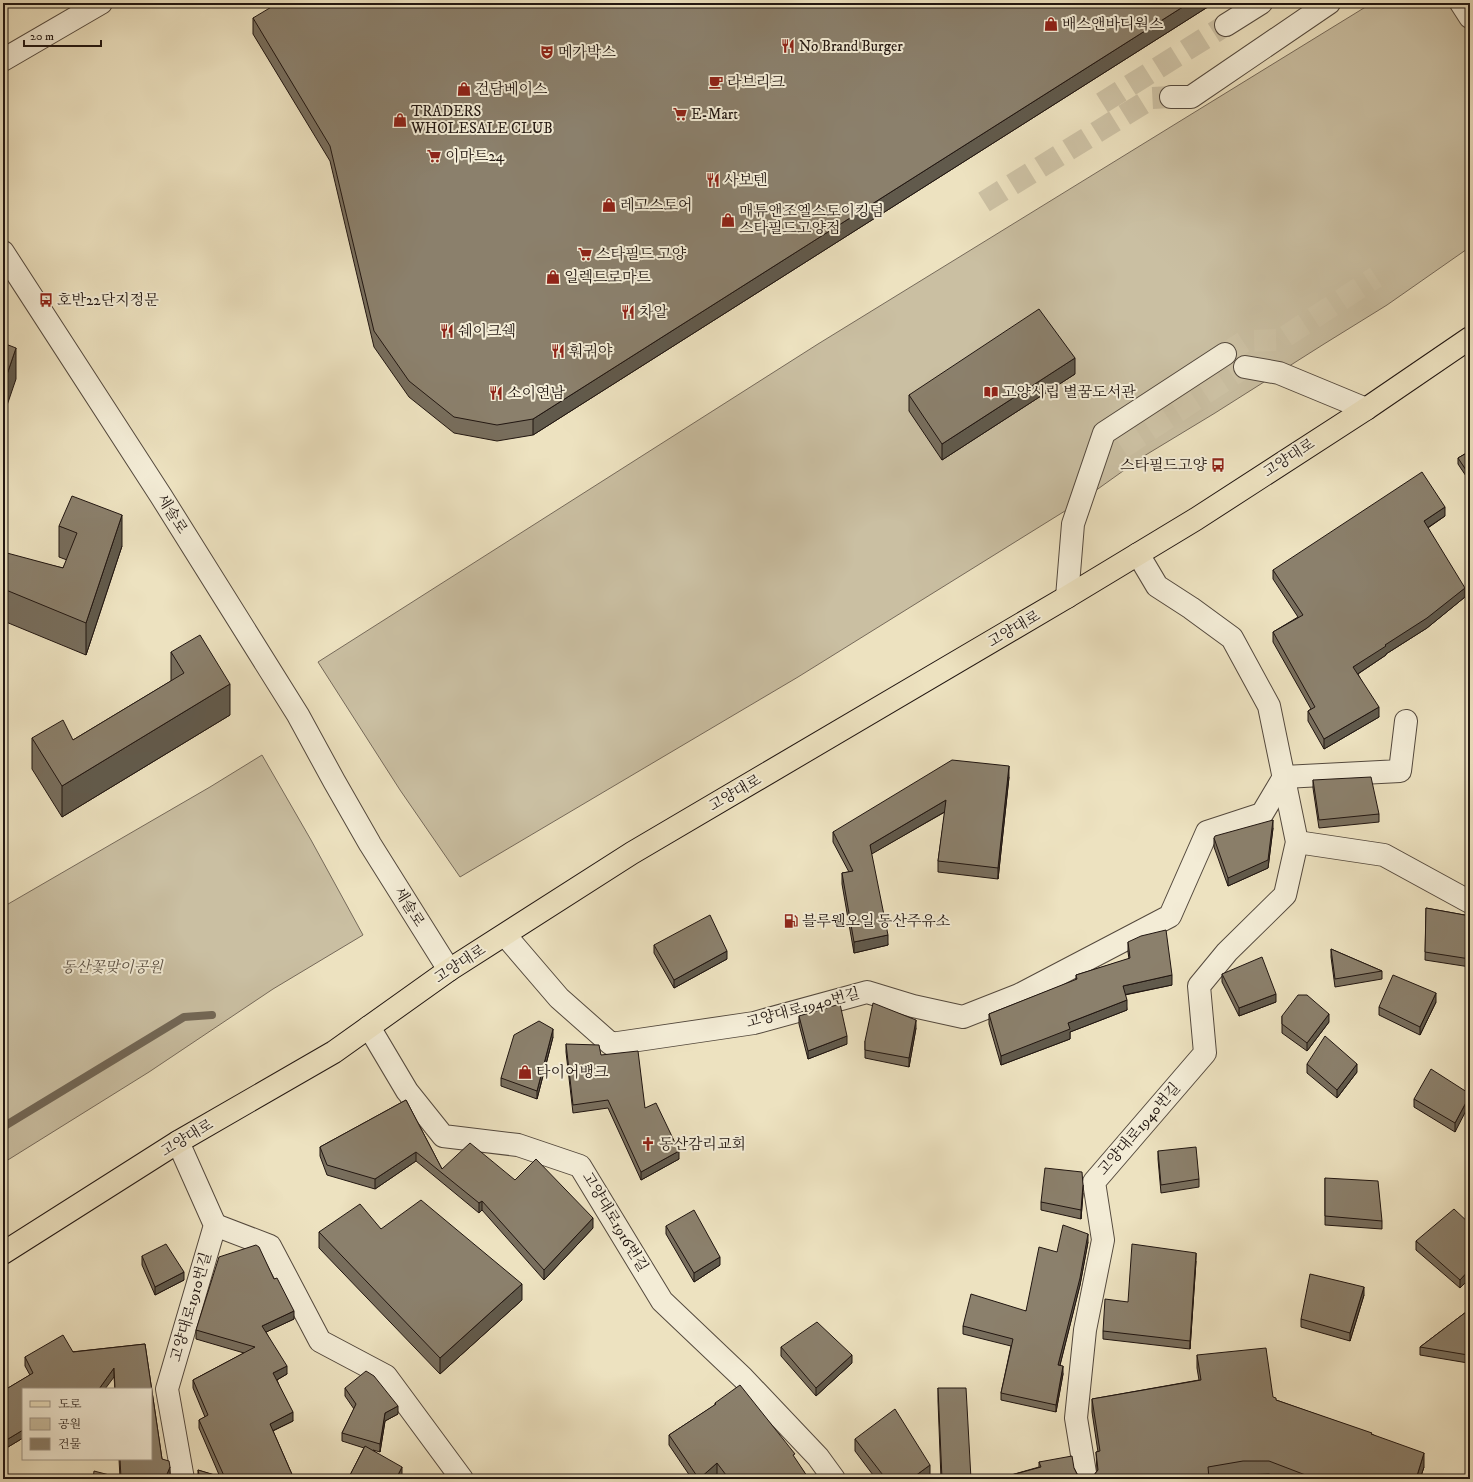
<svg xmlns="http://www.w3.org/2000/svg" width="1473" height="1482" viewBox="0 0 1473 1482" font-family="'IM FELL DW Pica','Noto Serif KR',serif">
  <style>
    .green { fill: #cabfa2; stroke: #766a5a }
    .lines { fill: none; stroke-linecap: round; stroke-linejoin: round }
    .stream { stroke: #726756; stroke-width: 8 }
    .minor-tunnel { stroke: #cec3a6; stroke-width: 22; stroke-dasharray: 22 11; stroke-linecap: butt }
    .minor-casing { stroke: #54493d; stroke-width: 24 }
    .major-casing { stroke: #211611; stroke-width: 24 }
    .minor { stroke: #f3ecd6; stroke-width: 22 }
    .major { stroke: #ede2c0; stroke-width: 22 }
    .wall { fill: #786e5d; stroke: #211611 }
    .shaded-wall { fill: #615a4c; stroke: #211611 }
    .building { fill: #8b806c; stroke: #211611 }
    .labels { text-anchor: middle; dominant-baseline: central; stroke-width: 4; stroke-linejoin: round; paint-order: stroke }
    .poi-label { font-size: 15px; fill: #211611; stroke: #f3ecd6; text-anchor: start }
    .street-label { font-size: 15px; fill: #211611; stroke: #f3ecd6 }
    .park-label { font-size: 15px; font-style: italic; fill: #5c5144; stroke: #f3ecd6 }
  </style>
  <rect width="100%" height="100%" fill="#ede2c0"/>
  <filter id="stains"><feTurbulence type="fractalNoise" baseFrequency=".005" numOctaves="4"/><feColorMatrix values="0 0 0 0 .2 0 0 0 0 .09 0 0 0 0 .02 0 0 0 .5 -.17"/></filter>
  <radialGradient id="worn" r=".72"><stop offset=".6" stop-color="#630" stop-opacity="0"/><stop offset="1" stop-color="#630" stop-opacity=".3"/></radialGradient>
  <g class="green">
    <path d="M1372,3H1470V247L1387,305L1324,344L1215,413L1144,456L1081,501L798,677L460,877L400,790L318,662L818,344Z"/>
    <path d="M262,755L311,840L363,935L273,989L149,1072L3,1163V907L210,787Z"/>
  </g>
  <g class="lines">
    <path class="stream" d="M3,1127L184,1017L212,1015"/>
    <g class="minor-tunnel">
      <path d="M1102,103L1226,25"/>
      <path d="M984,202L1152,98L1171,97"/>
      <path d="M1225,354L1245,341L1280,340L1376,277"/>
      <path d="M1122,448L1245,367"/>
    </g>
    <defs>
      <g id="minor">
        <path d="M1461,3L1470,17"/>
        <path d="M1226,25L1261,3"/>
        <path d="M3,60L101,3"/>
        <path d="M1171,97H1191L1329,3"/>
        <path d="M3,252L161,496L298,715L334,781L370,844L449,970"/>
        <path d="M1245,367L1279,373L1366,409"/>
        <path d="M1067,597L1073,524L1104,433L1225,354"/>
        <path d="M1297,842L1384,855L1470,902"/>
        <path d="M505,935L559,998L611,1044L754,1023L867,992L913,1006L963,1017L1019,995L1170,916L1207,832L1262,814L1284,777L1400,771L1406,721"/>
        <path d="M369,1027L407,1091L443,1136L518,1145L580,1166L662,1301L743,1378L818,1457L834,1479"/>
        <path d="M178,1142L215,1225L167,1389L183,1479"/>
        <path d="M215,1225L270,1246L320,1341L386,1376L462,1479"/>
        <path d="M1086,1479L1076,1418L1085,1330L1103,1240L1094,1182L1205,1053L1199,986L1227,952L1285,895L1297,842L1269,706L1232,638L1191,608L1157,586L1138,554"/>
      </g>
      <path id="major" d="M3,1253L178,1142L334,1052L449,970L632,853L1067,597L1196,519L1366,409L1470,338"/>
    </defs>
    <use href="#minor" class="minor-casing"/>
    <use href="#major" class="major-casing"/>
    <use href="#minor" class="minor"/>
    <use href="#major" class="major"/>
  </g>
  <g class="wall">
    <path d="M1214,3L533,435L497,441L454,433L409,397L374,347L330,161L253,34V18Z"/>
    <path d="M1075,374L942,460L909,411V395Z"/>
    <path d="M1470,451V482L1458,464V458Z"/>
    <path d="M1445,516L1428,528L1465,597L1427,628L1386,654V655L1358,674L1379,717L1324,749L1308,721V711L1311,709L1273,642V632L1298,617L1273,579V570Z"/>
    <path d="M59,526L122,546L86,655L6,622H3V554L63,568L67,560L59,557Z"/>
    <path d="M171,652L230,715L62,817L32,769V738L73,740L171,681Z"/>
    <path d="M1009,777L998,879L938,872V861L945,812L871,854L888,945L854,953L842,884V873L849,872L833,842V832Z"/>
    <path d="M1313,780L1379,814V822L1319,828L1313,788Z"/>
    <path d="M1273,828L1268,868L1228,886L1214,847V838Z"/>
    <path d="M1426,908L1470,916V967L1425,960Z"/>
    <path d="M1128,942L1172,985L1125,995L1127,1010L1070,1032V1039L1001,1065L989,1024V1014L1076,980V975L1129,959L1128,952Z"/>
    <path d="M654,945L727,959L674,988L654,953Z"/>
    <path d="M1331,949L1382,971V979L1335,987L1331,957Z"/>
    <path d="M1222,974L1276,1002L1239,1016L1222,982Z"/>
    <path d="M1436,1002L1420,1035L1379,1015V1007Z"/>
    <path d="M799,1016L847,1044L808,1059L799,1024Z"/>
    <path d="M1282,1016L1329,1022L1307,1051L1282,1033Z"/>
    <path d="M916,1028L909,1067L865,1058V1041Z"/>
    <path d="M553,1037L537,1099L501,1086V1078Z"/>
    <path d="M566,1044L601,1055L645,1108L679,1159L641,1180L608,1108L573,1113L566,1052Z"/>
    <path d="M1307,1064L1357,1072L1337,1098L1307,1073Z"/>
    <path d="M1470,1094L1455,1132L1414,1107V1099Z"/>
    <path d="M406,1100L442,1169L515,1180L593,1228L544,1280L482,1210L479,1213L416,1161L375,1189L327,1175L320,1156V1147Z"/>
    <path d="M1158,1151L1199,1179V1187L1161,1193L1158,1159Z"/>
    <path d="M1325,1178L1382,1221V1229L1325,1225Z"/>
    <path d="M1083,1193L1081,1219L1041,1210V1202Z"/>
    <path d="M1470,1224L1460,1288L1416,1250V1241Z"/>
    <path d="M666,1226L720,1265L694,1282L666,1234Z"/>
    <path d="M381,1229L522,1300L440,1374L319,1248V1232Z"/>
    <path d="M1088,1242L1080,1285L1060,1365L1063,1374L1056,1412L1001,1400V1393L1011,1346L963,1334V1326L1026,1311L1057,1252Z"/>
    <path d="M142,1256L184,1280L155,1295L142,1265Z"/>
    <path d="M1196,1261L1190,1349L1103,1339V1331Z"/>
    <path d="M274,1279L294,1319L266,1332L287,1374L277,1380L293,1421L273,1431L294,1479H198V1470L220,1477L199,1428V1420L205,1417L193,1388V1380L244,1353L196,1339V1330Z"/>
    <path d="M1364,1295L1350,1341L1301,1327V1319Z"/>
    <path d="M1470,1309V1348L1468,1363L1420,1355V1347Z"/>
    <path d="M145,1344L162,1459L170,1476L169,1479H93L120,1478L119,1459H151V1389H115L114,1377L23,1389V1438L3,1450V1391L30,1375L25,1366V1357Z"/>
    <path d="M781,1347L852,1363L816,1396L781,1356Z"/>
    <path d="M1197,1355L1276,1400L1372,1434L1424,1467L1420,1479H1281L1269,1474L1243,1475L1217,1479H997L1039,1467V1462L1074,1468L1077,1474L1081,1477L1088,1478L1094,1475L1097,1471L1096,1452H1098L1092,1412V1399L1199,1380L1197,1368Z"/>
    <path d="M345,1388L398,1414L385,1421L380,1452L373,1450L402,1475L400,1479H348L364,1448L342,1441V1433L354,1409L345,1396Z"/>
    <path d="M938,1388L971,1479H941L938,1401Z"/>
    <path d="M715,1403L795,1459L809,1479H721L717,1474L711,1479H692L669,1445V1435L715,1405Z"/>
    <path d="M855,1439L930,1477L927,1479H876L855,1451Z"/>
  </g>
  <g class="shaded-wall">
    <path d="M1189,3H1214L533,435V419Z"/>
    <path d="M16,348V379L3,417V386Z"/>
    <path d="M1075,358V374L942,460V444Z"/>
    <path d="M1445,507V516L1424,530V521Z"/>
    <path d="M122,515V546L86,655V623Z"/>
    <path d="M1465,588V597L1427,628L1386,654V655L1353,677V667Z"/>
    <path d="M230,684V715L62,817V786Z"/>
    <path d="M1379,707V717L1324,749V739Z"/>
    <path d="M1009,766V777L998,879V868Z"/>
    <path d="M946,800V811L870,855V845Z"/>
    <path d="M1273,820V828L1268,868L1228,886V878Z"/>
    <path d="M888,935V945L854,953V942Z"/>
    <path d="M727,951V959L674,988V980Z"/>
    <path d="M1172,975V985L1123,995V986Z"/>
    <path d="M1436,993V1002L1420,1035V1027Z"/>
    <path d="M1276,994V1002L1239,1016V1008Z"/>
    <path d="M1127,1000V1010L1070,1032V1039L1001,1065V1056L1068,1023Z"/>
    <path d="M1329,1014V1022L1307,1051V1043Z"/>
    <path d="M916,1020V1028L909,1067V1058Z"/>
    <path d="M553,1029V1037L537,1099V1091Z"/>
    <path d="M847,1036V1044L808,1059V1051Z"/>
    <path d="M1357,1064V1072L1337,1098V1090Z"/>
    <path d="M1470,1095V1103L1455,1132V1123Z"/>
    <path d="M679,1151V1159L641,1180V1172Z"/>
    <path d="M416,1152V1161L375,1189V1179Z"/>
    <path d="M1083,1185V1193L1081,1219V1210Z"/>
    <path d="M482,1201V1210L479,1213V1203Z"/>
    <path d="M593,1218V1228L544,1280V1270Z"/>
    <path d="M1088,1234V1242L1080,1285L1058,1373V1365Z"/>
    <path d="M1196,1253V1261L1190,1349V1341Z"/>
    <path d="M720,1257V1265L694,1282V1273Z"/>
    <path d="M1470,1269V1278L1460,1288V1280Z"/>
    <path d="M184,1272V1280L155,1295V1287Z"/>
    <path d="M522,1284V1300L440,1374V1358Z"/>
    <path d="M1364,1287V1295L1350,1341V1333Z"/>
    <path d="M294,1311V1319L262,1334V1326Z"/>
    <path d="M1470,1340V1348L1468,1363V1355Z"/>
    <path d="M852,1355V1363L816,1396V1388Z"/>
    <path d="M287,1366V1374L273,1382V1373Z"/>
    <path d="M1063,1366V1374L1056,1412V1405Z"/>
    <path d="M114,1368V1377L105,1389H99Z"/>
    <path d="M398,1406V1414L385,1421L380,1452V1444L385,1413Z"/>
    <path d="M293,1412V1421L270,1432V1424Z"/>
    <path d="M23,1430V1438L3,1450V1442Z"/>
    <path d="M1424,1453V1467L1420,1479H1416Z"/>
    <path d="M717,1463V1474L711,1479H699Z"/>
    <path d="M930,1465V1477L927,1479H911Z"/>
    <path d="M170,1467V1476L169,1479H165Z"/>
    <path d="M402,1467V1475L400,1479H396Z"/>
  </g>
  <g class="building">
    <path d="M278,3H1189L533,419L497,425L454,417L409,381L374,331L330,146L253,18Z"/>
    <path d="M1039,309L1075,358L942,444L909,395Z"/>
    <path d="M3,343L16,348L3,386Z"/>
    <path d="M1470,451V476L1458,458Z"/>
    <path d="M1422,472L1445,507L1424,521L1465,588L1427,618L1385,645L1386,646L1353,667L1379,707L1324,739L1308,711L1315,707L1273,632L1303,615L1273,570Z"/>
    <path d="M72,496L122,515L86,623L6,590H3V554L7,553L63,568L77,533L59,526Z"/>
    <path d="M200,635L230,684L62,786L32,738L63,720L73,740L184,673L171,652Z"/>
    <path d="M952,760L1009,766L998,868L938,861L946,800L870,845L888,935L854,942L842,873L853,871L833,832Z"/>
    <path d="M1371,777L1379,814L1319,820L1313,780Z"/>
    <path d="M1273,820L1268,860L1228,878L1214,838L1215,836Z"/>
    <path d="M1426,908L1470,916V959L1425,952Z"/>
    <path d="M710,915L727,951L674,980L654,945Z"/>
    <path d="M1166,930L1172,975L1123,986L1127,1000L1068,1023L1070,1029L1001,1056L989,1014L1077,979L1076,975L1130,958L1128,942L1141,936Z"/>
    <path d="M1331,949L1382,971L1335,979Z"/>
    <path d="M1262,957L1276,994L1239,1008L1222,974Z"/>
    <path d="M1393,975L1436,993L1420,1027L1379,1007Z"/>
    <path d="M1298,995H1307L1329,1014L1307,1043L1282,1024V1016Z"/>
    <path d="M873,1003L916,1020L909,1058L865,1050V1041Z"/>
    <path d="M840,1004L847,1036L808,1051L799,1016Z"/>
    <path d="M539,1021L553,1029L537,1091L501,1078L514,1035Z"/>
    <path d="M1325,1036L1357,1064L1337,1090L1307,1064Z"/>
    <path d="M566,1044L599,1045L601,1055L638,1051L645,1108L656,1103L679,1151L641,1172L608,1100L573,1105Z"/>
    <path d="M1431,1069L1470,1094V1095L1455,1123L1414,1099Z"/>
    <path d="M406,1100L442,1169L470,1143L515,1180L536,1159L593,1218L544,1270L482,1201L479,1203L416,1152L375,1179L327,1165L320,1147Z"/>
    <path d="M1196,1147L1199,1179L1161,1185L1158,1151Z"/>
    <path d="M1045,1168L1082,1172L1083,1185L1081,1210L1041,1202Z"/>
    <path d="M1325,1178L1378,1181L1382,1221L1325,1216Z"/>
    <path d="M421,1200L522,1284L440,1358L319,1232L360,1204L381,1229Z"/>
    <path d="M1454,1209L1470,1224V1269L1460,1280L1416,1241Z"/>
    <path d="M694,1210L720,1257L694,1273L666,1226Z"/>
    <path d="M1063,1225L1088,1234L1080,1278L1058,1365L1063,1366L1056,1405L1001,1393L1013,1339L963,1326L971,1294L1026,1311L1039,1247L1057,1252Z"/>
    <path d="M166,1244L184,1272L155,1287L142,1256Z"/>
    <path d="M1132,1244L1196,1253L1190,1341L1103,1331L1105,1299L1128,1302Z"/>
    <path d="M256,1245L259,1247L274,1279L277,1278L294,1311L262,1326L287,1366L273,1373L293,1412L270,1424L294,1479H200L198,1470L225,1478L199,1420L208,1415L193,1380L255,1347L196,1330L219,1257Z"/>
    <path d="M1310,1274L1364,1287L1350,1333L1301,1319Z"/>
    <path d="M1470,1309V1340L1468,1355L1420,1347Z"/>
    <path d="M817,1322L852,1355L816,1388L781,1347Z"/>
    <path d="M63,1335L73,1352L145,1344L162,1459L169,1461L170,1467L165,1479H93L94,1471L121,1478L120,1459H151V1389H115L114,1368L99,1389H23V1430L3,1442V1391L33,1373L25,1357Z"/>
    <path d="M1266,1348L1273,1397L1276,1398V1400L1372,1433L1371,1434L1424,1453L1416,1479H1316L1269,1461H1243L1208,1467L1209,1479H997L1041,1467L1039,1462L1072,1456L1074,1468L1077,1474L1081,1477L1088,1478L1094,1475L1098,1470L1096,1452L1100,1451L1092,1399L1201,1380L1197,1355Z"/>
    <path d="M366,1371L374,1376L398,1406L385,1413L380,1444L342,1433L356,1404L345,1388Z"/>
    <path d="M740,1385L795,1454L793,1455L809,1479H729L717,1463L699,1479L669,1435L716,1404L715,1403Z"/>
    <path d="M938,1388H966L971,1479H942Z"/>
    <path d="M895,1409L930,1465L911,1479H886L855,1439Z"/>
    <path d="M365,1446L402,1467L396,1479H348Z"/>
    <path d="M312,1475L314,1479H305Z"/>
  </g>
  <defs>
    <symbol id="shop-bare" viewBox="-9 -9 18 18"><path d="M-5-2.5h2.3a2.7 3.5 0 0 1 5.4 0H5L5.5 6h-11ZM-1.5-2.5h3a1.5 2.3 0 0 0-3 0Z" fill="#8f2418" stroke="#f3ecd6" stroke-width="2.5" paint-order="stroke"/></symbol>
    <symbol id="restaurant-bare" viewBox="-9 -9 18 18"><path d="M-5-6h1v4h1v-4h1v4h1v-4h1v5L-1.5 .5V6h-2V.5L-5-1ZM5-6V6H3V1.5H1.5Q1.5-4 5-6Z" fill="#8f2418" stroke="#f3ecd6" stroke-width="2.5" paint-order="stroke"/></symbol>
    <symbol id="theatre-bare" viewBox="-9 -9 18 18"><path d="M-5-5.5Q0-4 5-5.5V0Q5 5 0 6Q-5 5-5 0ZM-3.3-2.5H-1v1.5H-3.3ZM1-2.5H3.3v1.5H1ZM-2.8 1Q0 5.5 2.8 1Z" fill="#8f2418" stroke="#f3ecd6" stroke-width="2.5" paint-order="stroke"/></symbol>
    <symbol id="cafe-bare" viewBox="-9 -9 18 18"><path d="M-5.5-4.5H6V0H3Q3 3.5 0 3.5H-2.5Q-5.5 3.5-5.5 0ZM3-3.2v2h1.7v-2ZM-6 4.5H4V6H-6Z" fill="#8f2418" stroke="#f3ecd6" stroke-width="2.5" paint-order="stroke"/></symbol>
    <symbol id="supermarket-bare" viewBox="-9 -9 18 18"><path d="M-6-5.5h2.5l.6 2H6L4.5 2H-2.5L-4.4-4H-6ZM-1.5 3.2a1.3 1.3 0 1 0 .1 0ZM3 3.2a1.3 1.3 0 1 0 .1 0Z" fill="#8f2418" stroke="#f3ecd6" stroke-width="2.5" paint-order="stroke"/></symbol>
    <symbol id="bus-bare" viewBox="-9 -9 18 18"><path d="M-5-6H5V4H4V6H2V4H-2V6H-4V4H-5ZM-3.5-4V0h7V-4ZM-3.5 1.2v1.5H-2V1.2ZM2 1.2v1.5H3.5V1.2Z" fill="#8f2418" stroke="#f3ecd6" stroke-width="2.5" paint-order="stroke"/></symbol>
    <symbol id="library-bare" viewBox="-9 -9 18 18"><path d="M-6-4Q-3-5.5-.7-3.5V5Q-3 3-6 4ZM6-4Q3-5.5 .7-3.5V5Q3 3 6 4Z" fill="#8f2418" stroke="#f3ecd6" stroke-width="2.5" paint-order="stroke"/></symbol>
    <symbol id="fuel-bare" viewBox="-9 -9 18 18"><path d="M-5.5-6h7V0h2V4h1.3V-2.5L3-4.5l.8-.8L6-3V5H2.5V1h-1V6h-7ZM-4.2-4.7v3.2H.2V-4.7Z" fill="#8f2418" stroke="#f3ecd6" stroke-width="2.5" paint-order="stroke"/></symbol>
    <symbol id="church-bare" viewBox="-9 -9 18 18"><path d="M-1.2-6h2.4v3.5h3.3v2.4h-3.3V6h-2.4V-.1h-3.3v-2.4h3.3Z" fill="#8f2418" stroke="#f3ecd6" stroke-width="2.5" paint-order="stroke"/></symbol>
  </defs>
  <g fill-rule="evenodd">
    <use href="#shop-bare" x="1041" y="14" width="20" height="20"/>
    <use href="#restaurant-bare" x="778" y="36" width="20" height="20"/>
    <use href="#theatre-bare" x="537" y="42" width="20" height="20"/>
    <use href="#cafe-bare" x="706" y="72" width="20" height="20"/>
    <use href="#shop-bare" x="454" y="79" width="20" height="20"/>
    <use href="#supermarket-bare" x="670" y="104" width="20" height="20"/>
    <use href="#shop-bare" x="390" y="110" width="20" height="20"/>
    <use href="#supermarket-bare" x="424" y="146" width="20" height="20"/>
    <use href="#restaurant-bare" x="703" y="170" width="20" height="20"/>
    <use href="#shop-bare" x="599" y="195" width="20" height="20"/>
    <use href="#shop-bare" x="718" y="210" width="20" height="20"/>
    <use href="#supermarket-bare" x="575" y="244" width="20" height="20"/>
    <use href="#shop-bare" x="543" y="267" width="20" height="20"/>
    <use href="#bus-bare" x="36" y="290" width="20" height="20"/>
    <use href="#restaurant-bare" x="618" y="302" width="20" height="20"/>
    <use href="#restaurant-bare" x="437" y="321" width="20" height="20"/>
    <use href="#restaurant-bare" x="548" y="341" width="20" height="20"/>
    <use href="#library-bare" x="981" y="382" width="20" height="20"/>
    <use href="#restaurant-bare" x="486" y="383" width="20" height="20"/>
    <use href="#bus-bare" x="1208" y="455" width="20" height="20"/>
    <use href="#fuel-bare" x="781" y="911" width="20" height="20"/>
    <use href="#shop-bare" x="515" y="1062" width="20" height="20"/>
    <use href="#church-bare" x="638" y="1134" width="20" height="20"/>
  </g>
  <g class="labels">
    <g class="poi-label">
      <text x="1062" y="24">배스앤바디웍스</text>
      <text x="799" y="46">No Brand Burger</text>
      <text x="558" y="52">메가박스</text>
      <text x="727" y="82">라브리크</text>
      <text x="475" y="89">건담베이스</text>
      <text x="411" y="111">TRADERS<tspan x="411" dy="17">WHOLESALE CLUB</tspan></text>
      <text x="691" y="114">E-Mart</text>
      <text x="445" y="156">이마트24</text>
      <text x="724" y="180">사보텐</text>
      <text x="620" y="205">레고스토어</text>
      <text x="739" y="211">매튜앤조엘스토이킹덤<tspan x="739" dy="17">스타필드고양점</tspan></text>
      <text x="596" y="254">스타필드 고양</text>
      <text x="564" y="277">일렉트로마트</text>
      <text x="57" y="300">호반22단지정문</text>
      <text x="639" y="312">차알</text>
      <text x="458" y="331">쉐이크쉑</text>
      <text x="569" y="351">훠궈야</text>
      <text x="1002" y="392">고양시립 별꿈도서관</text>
      <text x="507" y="393">소이연남</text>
      <text x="1207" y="465" text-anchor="end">스타필드고양</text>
      <text x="802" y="921">블루웰오일 동산주유소</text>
      <text x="536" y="1072">타이어뱅크</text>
      <text x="659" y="1144">동산감리교회</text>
    </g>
    <g class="street-label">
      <text transform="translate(1289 458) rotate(-33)">고양대로</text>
      <text transform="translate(172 514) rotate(58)">세솔로</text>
      <text transform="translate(1014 629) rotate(-30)">고양대로</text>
      <text transform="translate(735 793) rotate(-30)">고양대로</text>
      <text transform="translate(409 907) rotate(58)">세솔로</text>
      <text transform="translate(460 964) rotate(-33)">고양대로</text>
      <text transform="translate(803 1008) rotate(-15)">고양대로1940번길</text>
      <text transform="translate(1139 1129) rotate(-49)">고양대로1940번길</text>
      <text transform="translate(187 1138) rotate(-31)">고양대로</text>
      <text transform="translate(615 1222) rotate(59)">고양대로1916번길</text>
      <text transform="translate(191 1307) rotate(-74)">고양대로1910번길</text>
    </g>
    <g class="park-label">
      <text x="112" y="967">동산꽃맞이공원</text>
    </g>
  </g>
  <rect width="1473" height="1482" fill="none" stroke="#ede2c0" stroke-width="16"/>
  <rect x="4" y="4" width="1465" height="1474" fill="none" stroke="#211611" stroke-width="2"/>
  <rect x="8" y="8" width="1457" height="1466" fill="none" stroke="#211611"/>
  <rect x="22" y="1388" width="130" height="72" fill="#f3ecd6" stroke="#9f9687"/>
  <rect x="30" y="1401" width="20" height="6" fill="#ede2c0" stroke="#9f9687"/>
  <text x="58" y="1408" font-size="12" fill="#211611">도로</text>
  <rect x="30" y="1418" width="20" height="12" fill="#cabfa2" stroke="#9f9687"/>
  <text x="58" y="1428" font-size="12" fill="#211611">공원</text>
  <rect x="30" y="1438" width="20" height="12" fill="#8b806c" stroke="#9f9687"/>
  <text x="58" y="1448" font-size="12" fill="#211611">건물</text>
  <path d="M24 40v6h77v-6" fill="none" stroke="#211611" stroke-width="2"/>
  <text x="30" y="40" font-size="12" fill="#211611" stroke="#f3ecd6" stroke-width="3" paint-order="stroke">20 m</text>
  <rect width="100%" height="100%" filter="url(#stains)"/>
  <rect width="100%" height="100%" fill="url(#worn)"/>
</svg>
